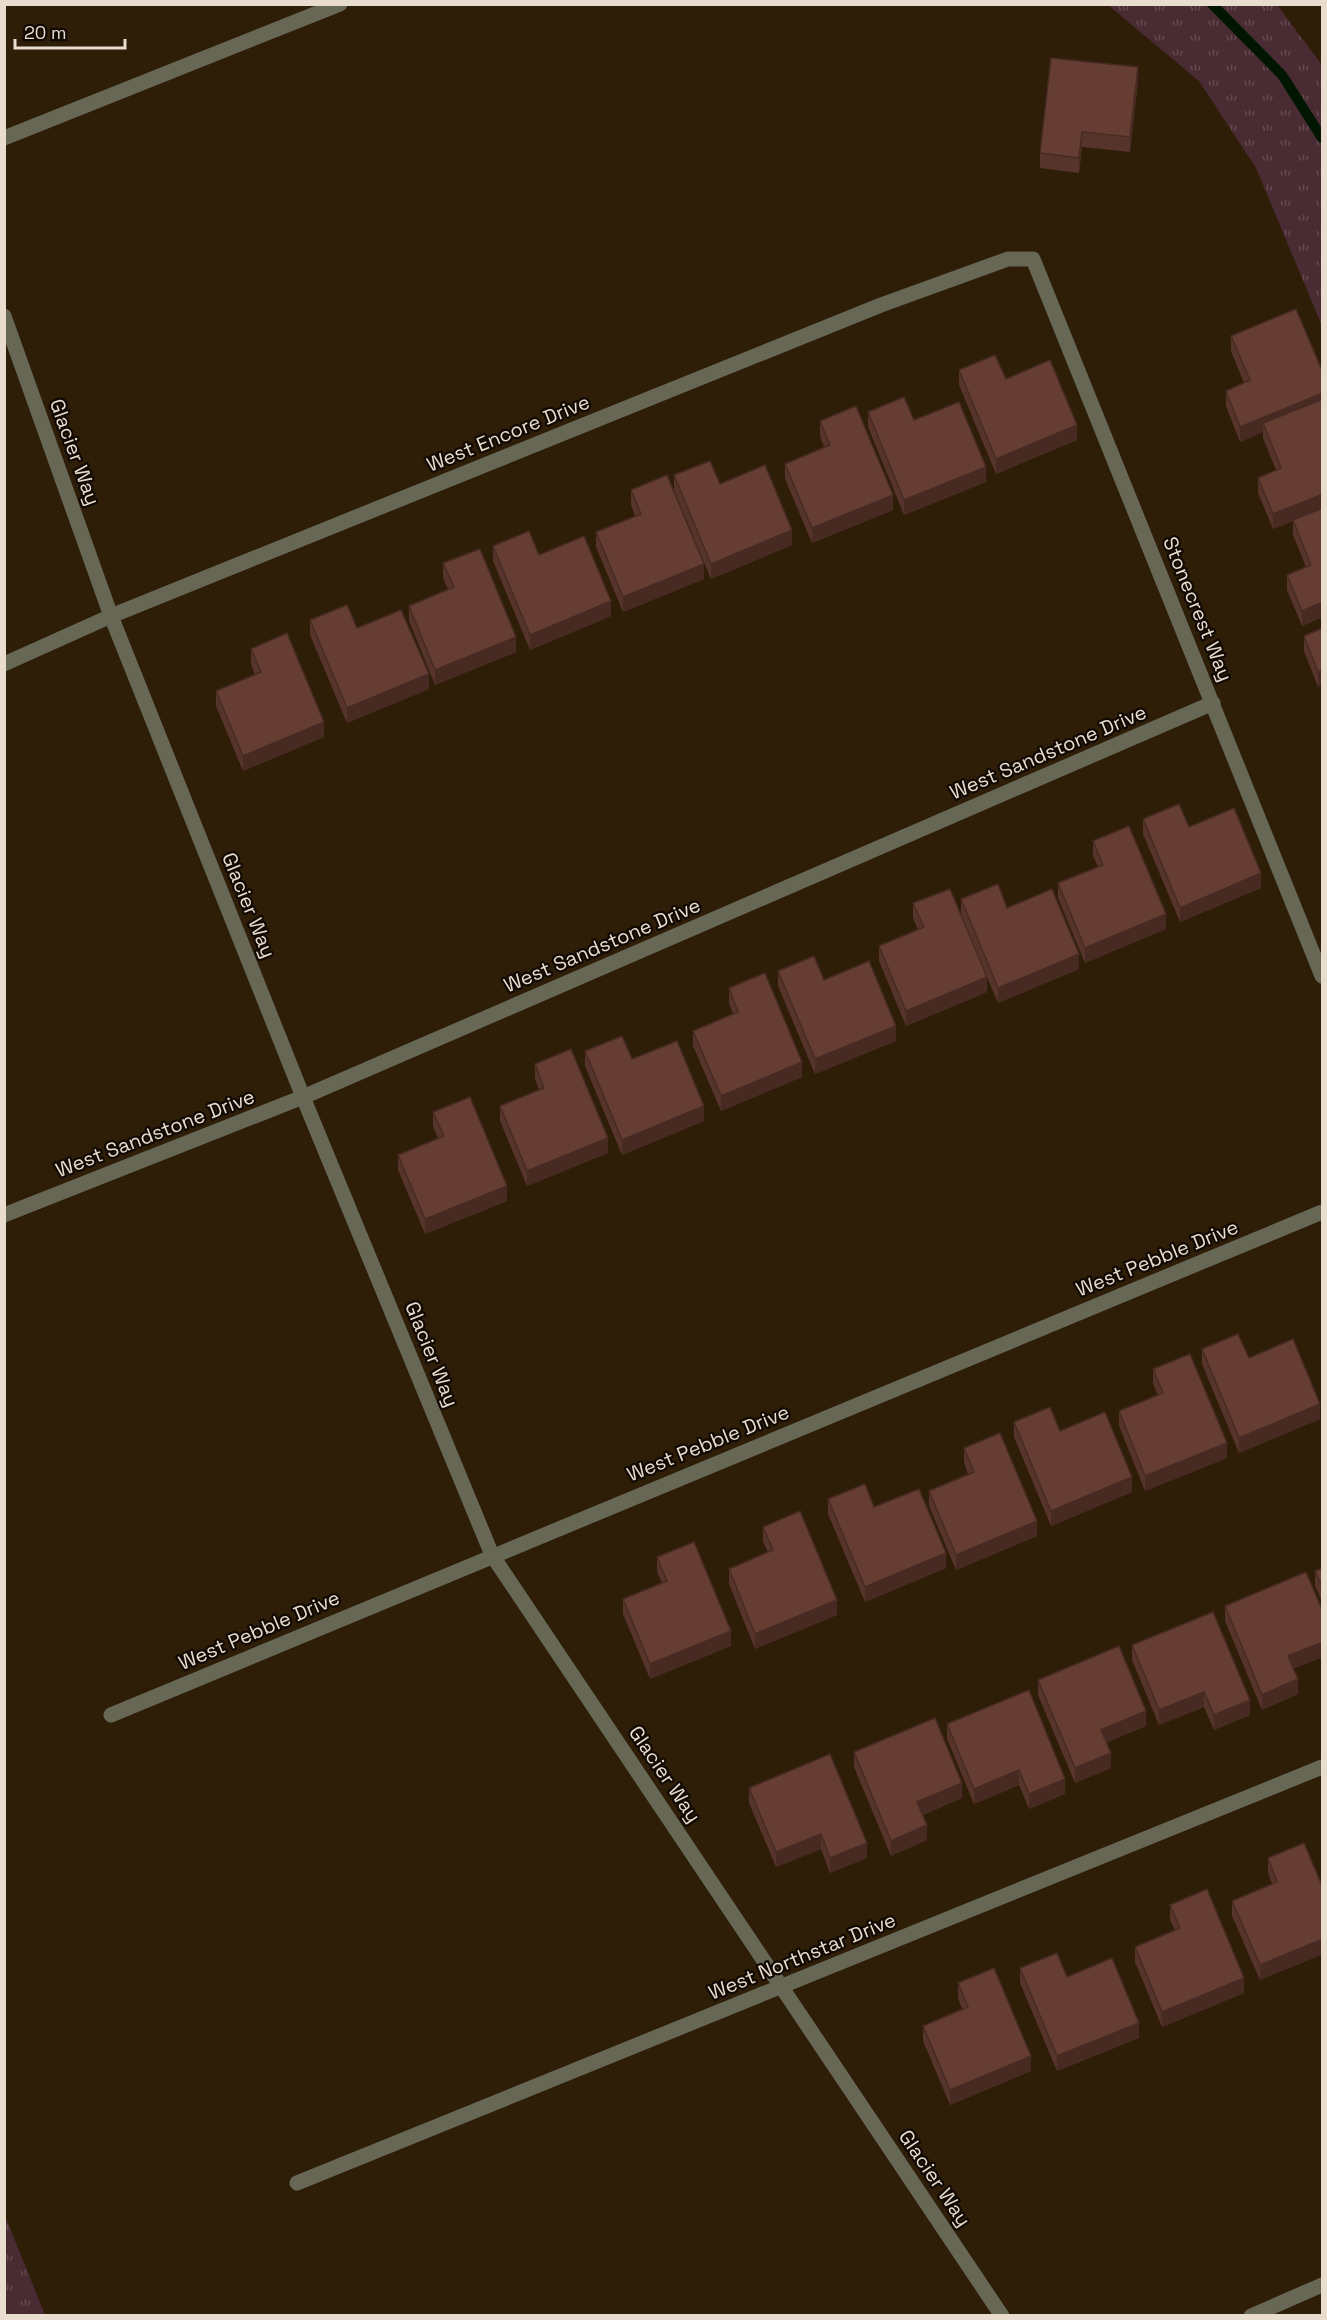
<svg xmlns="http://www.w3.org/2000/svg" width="1327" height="2320" viewBox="0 0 1327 2320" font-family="'Space Grotesk',sans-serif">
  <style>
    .grass { fill: url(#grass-tufts) }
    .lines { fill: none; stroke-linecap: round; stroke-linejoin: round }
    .stream { stroke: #011600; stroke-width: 10 }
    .minor { stroke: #676755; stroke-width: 15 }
    .wall { fill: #57342b }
    .shaded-wall { fill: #472b23 }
    .building { fill: #653d32; stroke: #472b23; stroke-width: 1.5 }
    .labels { text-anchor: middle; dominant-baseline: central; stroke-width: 4.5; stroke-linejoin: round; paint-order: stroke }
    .street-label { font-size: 20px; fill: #e8ddcf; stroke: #110903 }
  </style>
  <defs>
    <pattern id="grass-tufts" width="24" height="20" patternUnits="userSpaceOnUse" patternTransform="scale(1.5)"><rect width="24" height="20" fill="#492b33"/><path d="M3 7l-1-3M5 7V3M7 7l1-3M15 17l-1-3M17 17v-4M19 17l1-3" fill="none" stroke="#634950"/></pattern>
  </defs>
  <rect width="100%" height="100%" fill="#2e1d07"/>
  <g class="grass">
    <path d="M1108,5H1277L1322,65V326L1256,168L1199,81Z"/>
    <path d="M4,2216H5L45,2315H5Z"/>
  </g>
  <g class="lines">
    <path class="stream" d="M1212,4L1282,75L1322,138"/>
    <g class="minor">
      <path d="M4,138L340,4"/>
      <path d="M4,316L111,616L303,1097L492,1555L1002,2316"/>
      <path d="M4,664L111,616L881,305L1008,259H1033L1322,976"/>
      <path d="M4,1215L303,1097L1213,703"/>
      <path d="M111,1715L1322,1212"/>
      <path d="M297,2183L1322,1767"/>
      <path d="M1251,2316L1322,2285"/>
    </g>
  </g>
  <g class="wall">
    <path d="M1138,82L1130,152L1082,147L1079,173L1040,168V153Z"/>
    <path d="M1296,309L1323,617L1302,626L1287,590V575L1306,567L1293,535V521L1273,529L1258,493V478L1276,470L1263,438V432L1240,442L1226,406V391L1244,383L1231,351V336Z"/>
    <path d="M959,370L1006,379L1077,440L996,474L959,385Z"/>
    <path d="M868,412L986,482L904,515L868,427Z"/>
    <path d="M820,421L893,510L812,543L785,479V464L824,447L820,436Z"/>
    <path d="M674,475L720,484L792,545L711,579L674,490Z"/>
    <path d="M631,490L704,579L623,612L596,547V532L635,516L631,505Z"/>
    <path d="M493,546L539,555L611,616L530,650L493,561Z"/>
    <path d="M443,563L516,652L435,685L409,621V606L448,589L443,578Z"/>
    <path d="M310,620L357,628L429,689L347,723L310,635Z"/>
    <path d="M1323,628L1318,687L1304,651V636Z"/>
    <path d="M251,649L324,737L243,771L216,706V691L255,675L251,664Z"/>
    <path d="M1143,819L1189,827L1261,888L1180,922L1143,834Z"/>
    <path d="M1093,841L1166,929L1085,963L1058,898V883L1098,867L1093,856Z"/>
    <path d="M961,899L1007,908L1079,969L998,1003L987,977V992L906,1026L879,961V946L918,930L913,918V903L961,914Z"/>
    <path d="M778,971L824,980L896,1041L815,1074L778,986Z"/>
    <path d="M729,988L802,1077L721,1111L693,1046V1031L733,1014L729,1003Z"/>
    <path d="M585,1051L632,1059L704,1121L622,1155L585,1066Z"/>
    <path d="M535,1064L608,1153L527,1186L500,1121V1106L539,1090L535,1079Z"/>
    <path d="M433,1112L507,1201L425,1234L398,1170V1155L438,1138L433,1127Z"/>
    <path d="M1202,1349L1249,1358L1320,1419L1239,1453L1202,1364Z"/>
    <path d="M1153,1369L1227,1458L1145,1491L1119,1426V1411L1158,1395L1153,1384Z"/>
    <path d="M1014,1422L1060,1431L1132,1492L1051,1526L1014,1437Z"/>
    <path d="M964,1448L1037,1536L956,1570L929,1506V1491L968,1474L964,1463Z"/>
    <path d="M828,1499L874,1507L946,1568L865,1602L828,1514Z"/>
    <path d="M763,1527L837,1615L755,1649L729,1584V1569L768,1552L763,1542Z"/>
    <path d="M657,1557L731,1646L650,1679L623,1614V1599L662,1583L657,1572Z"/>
    <path d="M1323,1568V1604L1315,1586V1571Z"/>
    <path d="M1225,1606L1293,1668L1298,1694L1262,1710L1225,1621Z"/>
    <path d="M1132,1645L1250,1715L1214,1730L1204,1707L1159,1725L1132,1660Z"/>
    <path d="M1038,1680L1146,1726L1107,1742L1111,1768L1075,1783L1038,1695Z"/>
    <path d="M947,1724L1065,1794L1029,1809L1019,1785L974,1804L947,1739Z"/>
    <path d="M854,1752L962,1798L923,1815L927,1840L891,1856L854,1767Z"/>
    <path d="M749,1788L867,1858L830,1873L821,1849L776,1867L749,1803Z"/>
    <path d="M1268,1858L1323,1888V1954L1260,1980L1232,1916V1901L1272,1884L1268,1873Z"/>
    <path d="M1170,1905L1244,1993L1162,2027L1135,1962V1947L1175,1930L1170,1920Z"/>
    <path d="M1020,1968L1067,1977L1139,2038L1057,2071L1020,1983Z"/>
    <path d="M958,1983L1031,2071L950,2105L923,2041V2026L962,2009L958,1998Z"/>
  </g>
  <g class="shaded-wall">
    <path d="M1138,67V82L1130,152V137Z"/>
    <path d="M1082,132V147L1079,173V158Z"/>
    <path d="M1323,393V408L1263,423V432L1240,442V427Z"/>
    <path d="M1077,425V440L996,474V459Z"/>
    <path d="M986,467V482L904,515V500Z"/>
    <path d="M1323,494V509L1273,529V514Z"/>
    <path d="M893,495V510L812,543V528Z"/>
    <path d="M792,530V545L711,579V564Z"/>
    <path d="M704,564V579L623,612V597Z"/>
    <path d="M611,601V616L530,650V635Z"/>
    <path d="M1323,602V617L1302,626V611Z"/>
    <path d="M516,637V652L435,685V670Z"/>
    <path d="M1323,670V685L1318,687V672Z"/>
    <path d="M429,674V689L347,723V708Z"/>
    <path d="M324,722V737L243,771V756Z"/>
    <path d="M1261,873V888L1180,922V908Z"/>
    <path d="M1166,914V929L1085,963V948Z"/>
    <path d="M1079,954V969L998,1003V988Z"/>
    <path d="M987,977V992L906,1026V1011Z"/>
    <path d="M896,1026V1041L815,1074V1059Z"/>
    <path d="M802,1062V1077L721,1111V1096Z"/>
    <path d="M704,1106V1121L622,1155V1140Z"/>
    <path d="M608,1138V1153L527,1186V1171Z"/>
    <path d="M507,1186V1201L425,1234V1219Z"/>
    <path d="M1320,1404V1419L1239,1453V1438Z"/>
    <path d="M1227,1443V1458L1145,1491V1476Z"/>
    <path d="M1132,1477V1492L1051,1526V1511Z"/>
    <path d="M1037,1521V1536L956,1570V1555Z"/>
    <path d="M946,1553V1568L865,1602V1587Z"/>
    <path d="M837,1600V1615L755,1649V1634Z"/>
    <path d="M731,1631V1646L650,1679V1664Z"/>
    <path d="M1323,1642V1657L1288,1671V1656Z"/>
    <path d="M1298,1679V1694L1262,1710V1695Z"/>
    <path d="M1204,1692V1707L1159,1725V1710Z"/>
    <path d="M1250,1700V1715L1214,1730V1715Z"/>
    <path d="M1146,1711V1726L1101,1745V1730Z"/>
    <path d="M1111,1753V1768L1075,1783V1768Z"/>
    <path d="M1019,1770V1785L974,1804V1789Z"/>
    <path d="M1065,1779V1794L1029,1809V1794Z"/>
    <path d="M962,1783V1798L917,1817V1802Z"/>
    <path d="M927,1825V1840L891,1856V1841Z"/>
    <path d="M821,1834V1849L776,1867V1852Z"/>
    <path d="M867,1843V1858L830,1873V1858Z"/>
    <path d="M1323,1939V1954L1260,1980V1965Z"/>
    <path d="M1244,1978V1993L1162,2027V2012Z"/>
    <path d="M1139,2023V2038L1057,2071V2056Z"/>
    <path d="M1031,2056V2071L950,2105V2090Z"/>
  </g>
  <g class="building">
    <path d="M1051,58L1138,67L1130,137L1082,132L1079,158L1040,153Z"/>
    <path d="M1296,309L1323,373V393L1240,427L1226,391L1250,380L1231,336Z"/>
    <path d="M995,355L1006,379L1050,360L1077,425L996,459L959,370Z"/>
    <path d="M904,397L914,420L959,402L986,467L904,500L868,412Z"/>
    <path d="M1323,399V494L1273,514L1258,478L1281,468L1263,423Z"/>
    <path d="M856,406L893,495L812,528L785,464L830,445L820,421Z"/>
    <path d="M710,461L720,484L765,465L792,530L711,564L674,475Z"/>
    <path d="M667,475L704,564L623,597L596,532L641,514L631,490Z"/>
    <path d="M1323,508V602L1302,611L1287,575L1311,565L1293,520Z"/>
    <path d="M529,531L539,555L584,536L611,601L530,635L493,546Z"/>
    <path d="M480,549L516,637L435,670L409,606L454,587L443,563Z"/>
    <path d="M347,605L357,628L401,610L429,674L347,708L310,620Z"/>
    <path d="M1323,628V670L1318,672L1304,636Z"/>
    <path d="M287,633L324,722L243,756L216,691L261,672L251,649Z"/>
    <path d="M1179,804L1189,827L1234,808L1261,873L1180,908L1143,819Z"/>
    <path d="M1129,826L1166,914L1085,948L1058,883L1103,865L1093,841Z"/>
    <path d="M998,884L1007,908L1052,889L1079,954L998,988L961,899Z"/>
    <path d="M950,889L987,977L906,1011L879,946L924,927L913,903Z"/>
    <path d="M814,956L824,980L869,961L896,1026L815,1059L778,971Z"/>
    <path d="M765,973L802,1062L721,1096L693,1031L738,1012L729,988Z"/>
    <path d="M622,1036L632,1059L677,1041L704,1106L622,1140L585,1051Z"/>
    <path d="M571,1049L608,1138L527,1171L500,1106L544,1088L535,1064Z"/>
    <path d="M470,1097L507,1186L425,1219L398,1155L444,1136L433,1112Z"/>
    <path d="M1238,1334L1249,1358L1293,1339L1320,1404L1239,1438L1202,1349Z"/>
    <path d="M1190,1354L1227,1443L1145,1476L1119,1411L1163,1393L1153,1369Z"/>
    <path d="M1050,1407L1060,1431L1105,1412L1132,1477L1051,1511L1014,1422Z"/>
    <path d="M1000,1433L1037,1521L956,1555L929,1491L974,1472L964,1448Z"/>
    <path d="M865,1484L874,1507L919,1489L946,1553L865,1587L828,1499Z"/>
    <path d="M800,1511L837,1600L755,1634L729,1569L773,1550L763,1527Z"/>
    <path d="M694,1542L731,1631L650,1664L623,1599L667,1581L657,1557Z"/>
    <path d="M1323,1568V1589L1315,1571Z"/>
    <path d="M1306,1572L1323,1612V1642L1288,1656L1298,1679L1262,1695L1225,1606Z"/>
    <path d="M1213,1612L1250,1700L1214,1715L1204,1692L1159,1710L1132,1645Z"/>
    <path d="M1119,1646L1146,1711L1101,1730L1111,1753L1075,1768L1038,1680Z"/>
    <path d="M1029,1690L1065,1779L1029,1794L1019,1770L974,1789L947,1724Z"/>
    <path d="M935,1718L962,1783L917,1802L927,1825L891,1841L854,1752Z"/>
    <path d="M830,1754L867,1843L830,1858L821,1834L776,1852L749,1788Z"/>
    <path d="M1304,1843L1323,1888V1939L1260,1965L1232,1901L1277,1882L1268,1858Z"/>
    <path d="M1207,1889L1244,1978L1162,2012L1135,1947L1180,1928L1170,1905Z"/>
    <path d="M1057,1953L1067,1977L1112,1958L1139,2023L1057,2056L1020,1968Z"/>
    <path d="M994,1968L1031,2056L950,2090L923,2026L968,2007L958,1983Z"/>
  </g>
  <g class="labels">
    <g class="street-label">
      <text transform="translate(508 433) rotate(-22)">West Encore Drive</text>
      <text transform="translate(75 452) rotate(70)">Glacier Way</text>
      <text transform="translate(1198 609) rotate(68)">Stonecrest Way</text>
      <text transform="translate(1048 752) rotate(-23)">West Sandstone Drive</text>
      <text transform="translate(249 905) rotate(68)">Glacier Way</text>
      <text transform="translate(602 945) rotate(-23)">West Sandstone Drive</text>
      <text transform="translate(155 1133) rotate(-21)">West Sandstone Drive</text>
      <text transform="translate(1157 1258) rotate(-22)">West Pebble Drive</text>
      <text transform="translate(432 1354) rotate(68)">Glacier Way</text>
      <text transform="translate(708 1443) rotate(-22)">West Pebble Drive</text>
      <text transform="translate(259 1630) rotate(-23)">West Pebble Drive</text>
      <text transform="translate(665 1774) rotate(56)">Glacier Way</text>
      <text transform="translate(802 1956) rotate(-22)">West Northstar Drive</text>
      <text transform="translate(935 2178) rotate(56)">Glacier Way</text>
    </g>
  </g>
  <rect width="1327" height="2320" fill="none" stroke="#e8ddcf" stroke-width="12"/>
  <path d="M15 39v9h110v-9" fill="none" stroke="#e8ddcf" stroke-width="3"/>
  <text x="24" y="39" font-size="18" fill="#e8ddcf" stroke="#110903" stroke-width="4.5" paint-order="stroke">20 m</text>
</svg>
